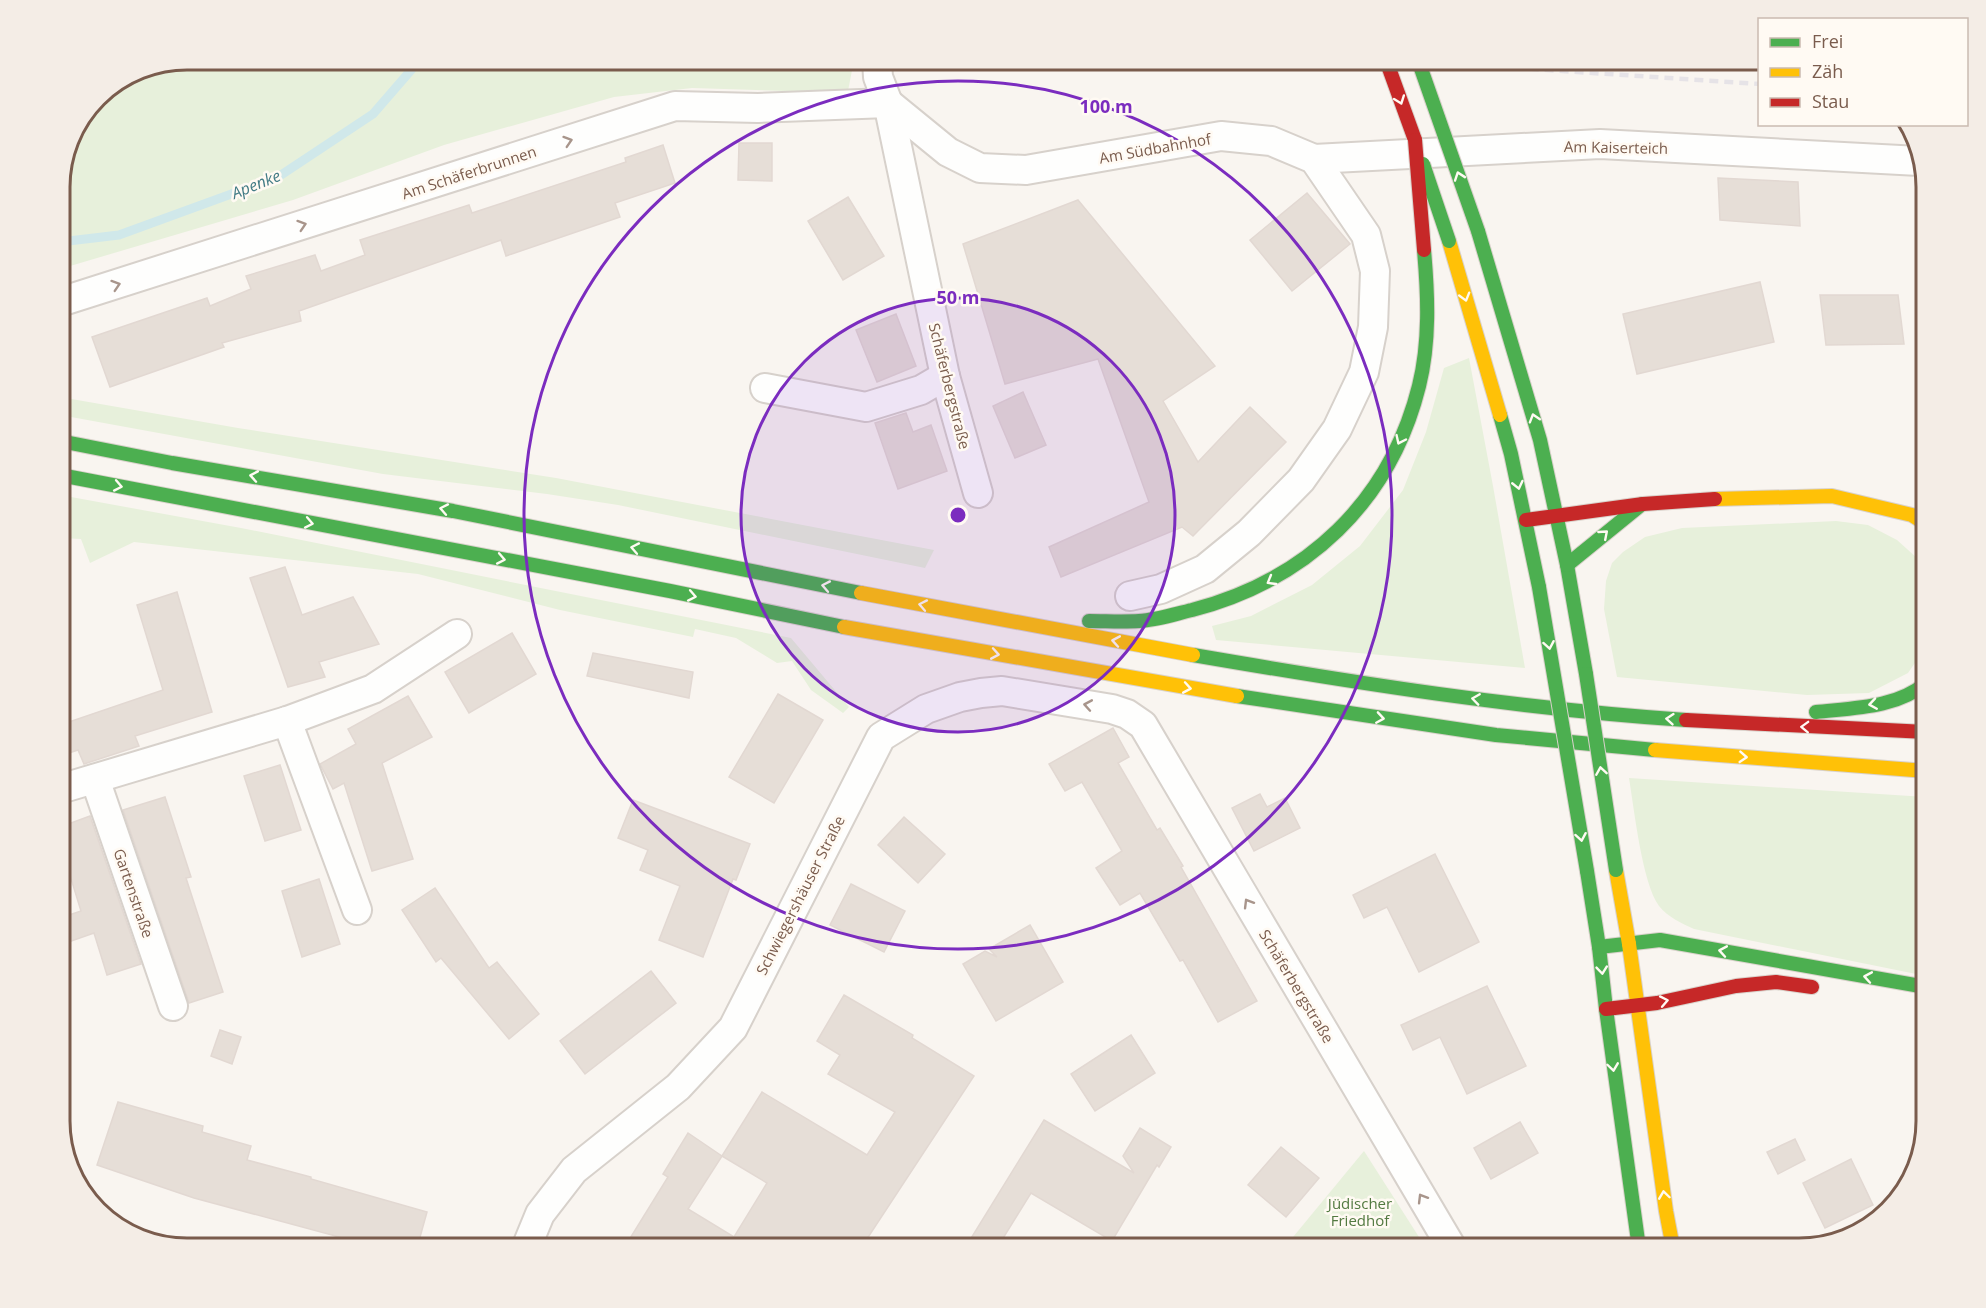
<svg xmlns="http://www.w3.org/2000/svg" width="1986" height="1308" viewBox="0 0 1986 1308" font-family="'Open Sans',sans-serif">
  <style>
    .green { fill: #e7f0db }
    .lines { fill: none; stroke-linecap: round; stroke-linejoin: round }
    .stream { stroke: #d0e8ea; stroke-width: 9 }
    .building { fill: #e6ded7; stroke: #e2d8d2; stroke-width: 1.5; fill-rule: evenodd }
    .street-casing { stroke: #d7d1cb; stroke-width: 32 }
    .fast-casing { stroke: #d9d2cb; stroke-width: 16 }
    .slow-casing { stroke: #d9d2cb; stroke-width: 16 }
    .jam-casing { stroke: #d9d2cb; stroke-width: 16 }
    .street { stroke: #fefefd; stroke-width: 28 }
    .fast { stroke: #4caf50; stroke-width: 14 }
    .slow { stroke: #ffc107; stroke-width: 14 }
    .jam { stroke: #c62828; stroke-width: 14 }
    .rail { stroke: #e6e3e7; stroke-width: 4.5; stroke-dasharray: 9 6; stroke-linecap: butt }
    .fast-bridge-casing { stroke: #dad1cc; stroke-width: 16; stroke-linecap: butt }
    .jam-bridge-casing { stroke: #dad1cc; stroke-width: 16; stroke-linecap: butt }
    .fast-bridge { stroke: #4caf50; stroke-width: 14 }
    .jam-bridge { stroke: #c62828; stroke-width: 14 }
    .oneway { stroke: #fffaf3 }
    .oneway2 { stroke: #a8958b }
    .ring { fill: none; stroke: #7b2cbf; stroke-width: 3 }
    .labels { text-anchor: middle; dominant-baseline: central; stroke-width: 5; stroke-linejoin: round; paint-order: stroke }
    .street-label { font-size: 15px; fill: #7a5c4d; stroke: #fffaf3 }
    .park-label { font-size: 15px; fill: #537a41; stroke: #fffaf3 }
    .water-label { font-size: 16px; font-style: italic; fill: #437c86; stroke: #fffaf3 }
    .rim { fill: none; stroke: #7a5c4d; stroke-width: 3 }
    .centre { fill: #7b2cbf; stroke: #fffaf3; stroke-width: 3 }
    .ring-label { font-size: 18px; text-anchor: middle; font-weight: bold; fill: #7b2cbf; stroke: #fffaf3; stroke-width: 5; stroke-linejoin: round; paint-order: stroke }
  </style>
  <rect width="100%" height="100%" fill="#f9f5f0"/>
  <g class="green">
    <path d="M187,60H854L848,91L817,92L692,88L614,97L444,145L293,200L60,269V179L70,138L98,97L139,70Z"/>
    <path d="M1579,60H1759V71Z"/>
    <path d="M1469,358L1493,486L1525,668L1216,640L1212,626L1251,616L1312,585L1360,546L1403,490L1426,432L1444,368Z"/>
    <path d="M60,397L238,428L556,478L934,550L925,568L618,505L547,494L383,474L60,415Z"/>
    <path d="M60,495L241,528L791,638L849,707L843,713L811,690L792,661L777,663L736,638L695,629L693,637L560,610L418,574L134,542L90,563L81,539L60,538Z"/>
    <path d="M1836,521L1868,525L1897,540L1917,558L1926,577V647L1908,673L1869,693L1807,695L1617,677L1604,609L1606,581L1612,563L1623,552L1645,537L1682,528Z"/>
    <path d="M1629,778L1926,797V976L1694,929C1681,923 1668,917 1659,906C1642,883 1634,808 1629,778Z"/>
    <path d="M1364,1151L1426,1248H1284Z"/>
  </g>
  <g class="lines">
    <path class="stream" d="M60,242L119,235L278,177L373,114L412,69L413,60"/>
  </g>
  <g class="building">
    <path d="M739,143H772V181L738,180Z"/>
    <path d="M663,145L675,183L615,203L620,217L506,256L501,240L299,311L301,321L222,343L224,347L110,387L92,337L207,298L210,306L251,289L246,276L315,255L321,271L365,255L360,240L469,205L472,213L626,162L625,158Z"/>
    <path d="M1718,178L1798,182L1800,226L1720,220Z"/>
    <path d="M1307,193L1350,244L1292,291L1250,240Z"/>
    <path d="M848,197L884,256L843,280L808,221Z"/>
    <path d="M1078,200L1215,366L1163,401L1198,462L1250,407L1286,442L1193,536L1182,527L1061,577L1049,547L1149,502L1098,359L1005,384L963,244Z"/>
    <path d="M1760,282L1774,342L1637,374L1623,314Z"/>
    <path d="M1820,295H1898L1904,344L1826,345Z"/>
    <path d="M896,314L916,366L877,382L856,330Z"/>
    <path d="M1023,392L1046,445L1015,458L993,406Z"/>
    <path d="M906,413L913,432L931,425L947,471L898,489L875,423Z"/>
    <path d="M285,567L302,615L353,597L379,644L319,662L325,677L288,687L250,578Z"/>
    <path d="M177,592L212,712L135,736L139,746L84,764L78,750L60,756V725L163,690L137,605Z"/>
    <path d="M512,633L536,674L469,713L445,672Z"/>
    <path d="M593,653L693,672L689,698L587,676Z"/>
    <path d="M778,694L823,720L774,803L729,777Z"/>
    <path d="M408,696L432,737L382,763L413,859L372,871L344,783L333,789L320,764L356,744L348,729Z"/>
    <path d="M1113,728L1129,757L1118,763L1157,830L1160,828L1183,866L1181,867L1257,1001L1218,1022L1183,960L1180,961L1140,893L1120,905L1096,868L1122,851L1082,782L1065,791L1049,764Z"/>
    <path d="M280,765L301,830L265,841L244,776Z"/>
    <path d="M1260,794L1267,807L1285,798L1300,828L1254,851L1232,808Z"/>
    <path d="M165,797L191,877L186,878L223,992L189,1003L123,810Z"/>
    <path d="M633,800L750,844L736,880L733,879L703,957L659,940L680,886L640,870L648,850L618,838Z"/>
    <path d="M90,816L141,964L107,975L94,933L60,945V918L81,911L60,843V827Z"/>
    <path d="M904,817L945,854L918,883L878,845Z"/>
    <path d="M1435,854L1479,942L1419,972L1387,907L1364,918L1353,895Z"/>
    <path d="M319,879L340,944L302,957L282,891Z"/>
    <path d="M851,884L905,911L884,952L830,925Z"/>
    <path d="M435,888L489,968L497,962L539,1014L509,1039L441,958L436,962L402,910Z"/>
    <path d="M1030,925L1063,982L996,1021L963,964L985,951L997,957L989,949Z"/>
    <path d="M651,971L676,1003L585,1074L560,1041Z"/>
    <path d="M1487,986L1526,1066L1467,1094L1440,1037L1413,1050L1401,1025Z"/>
    <path d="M844,995L913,1035L912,1038L974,1076L861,1248H624L668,1177L663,1174L688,1133L722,1156L762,1092L867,1155L895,1112L828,1074L840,1055L817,1041ZM722,1156L767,1183L734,1237L688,1209Z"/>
    <path d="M220,1030L241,1037L232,1064L211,1056Z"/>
    <path d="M1131,1035L1155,1073L1095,1111L1071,1074Z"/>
    <path d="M118,1102L203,1126L202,1132L251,1146L247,1160L311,1177V1179L427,1212L417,1248H375L332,1235L194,1198L97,1165Z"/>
    <path d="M1044,1120L1134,1173L1123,1156L1140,1128L1171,1147L1159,1167L1157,1165L1112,1241L1031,1193L997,1248H965Z"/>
    <path d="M1520,1122L1538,1153L1491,1179L1474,1148Z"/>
    <path d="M1795,1139L1805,1160L1778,1174L1767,1152Z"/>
    <path d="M1281,1147L1319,1178L1286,1217L1248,1185Z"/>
    <path d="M1851,1159L1873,1205L1825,1228L1803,1183Z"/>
  </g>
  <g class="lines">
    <defs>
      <g id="street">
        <path d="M877,60L878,77L888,103L945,376L978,493"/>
        <path d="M888,103L948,152L980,168L1026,170L1221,136L1271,141L1314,159L1366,235L1375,271L1373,327L1364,372L1337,429L1301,480L1249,533L1205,569L1161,589L1130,596"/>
        <path d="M1314,159L1600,144L1919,161"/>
        <path d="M60,302L675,106L758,108L888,103"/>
        <path d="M765,388L866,407L921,390L945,376"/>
        <path d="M287,721L357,910"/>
        <path d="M95,779L173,1006"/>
        <path d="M60,789L287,721L373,689L457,634"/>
        <path d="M526,1248L540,1214L574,1170L678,1087L733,1028L881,737L926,709L960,697L981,693L1002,691L1112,709L1127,714L1143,725L1452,1248"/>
      </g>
      <g id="fast">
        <path d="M1478,231L1540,440L1567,565L1586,674"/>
        <path d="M1500,415L1511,454L1539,587"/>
        <path d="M60,441L172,463L453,511L861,593"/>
        <path d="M60,475L670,591L844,627"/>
        <path d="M1567,565L1642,504"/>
        <path d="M1089,621C1106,621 1122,622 1139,621C1157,620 1175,614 1192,610C1307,580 1390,502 1419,386C1430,342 1428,295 1424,250"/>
        <path d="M1193,655C1356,683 1520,709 1686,720"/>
        <path d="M1237,696L1496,735L1655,750"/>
        <path d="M1816,712C1853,708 1897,708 1926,683"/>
        <path d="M1587,871L1599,947L1606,1009"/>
        <path d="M1599,947L1660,940L1926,987"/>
        <path d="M1606,1009L1639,1248"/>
      </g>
      <g id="slow">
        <path d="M1449,241L1500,415"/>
        <path d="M1715,499L1832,496L1912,515L1926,524"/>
        <path d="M861,593L1193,655"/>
        <path d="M844,627L1237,696"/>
        <path d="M1655,750L1926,771"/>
        <path d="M1616,870L1629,944"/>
        <path d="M1629,944L1666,1211L1673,1248"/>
      </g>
      <g id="jam">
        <path d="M1386,60L1415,140"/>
        <path d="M1526,520L1643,504L1715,499"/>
        <path d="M1686,720L1926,732"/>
        <path d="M1606,1009L1657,1003L1736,986L1776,982L1812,987"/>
      </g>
    </defs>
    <use href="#street" class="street-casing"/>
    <use href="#fast" class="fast-casing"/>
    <use href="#slow" class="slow-casing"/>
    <use href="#jam" class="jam-casing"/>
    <use href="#street" class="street"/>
    <use href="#fast" class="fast"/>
    <use href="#slow" class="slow"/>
    <use href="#jam" class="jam"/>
    <path class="rail" d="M1395,60L1760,84"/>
    <defs>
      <g id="fast-bridge">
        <path d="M1418,60L1478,231"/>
        <path d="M1423,164L1449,241"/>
        <path d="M1539,587L1587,871"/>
        <path d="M1586,674L1616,870"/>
      </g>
      <path id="jam-bridge" d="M1415,140L1424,250"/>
    </defs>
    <use href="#fast-bridge" class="fast-bridge-casing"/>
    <use href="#jam-bridge" class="jam-bridge-casing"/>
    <use href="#fast-bridge" class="fast-bridge"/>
    <use href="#jam-bridge" class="jam-bridge"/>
  </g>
  <defs><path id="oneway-chevron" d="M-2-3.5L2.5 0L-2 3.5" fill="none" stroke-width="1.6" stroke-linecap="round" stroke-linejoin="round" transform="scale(1.5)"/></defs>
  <g class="oneway">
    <use href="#oneway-chevron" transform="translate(1400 100) rotate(70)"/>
    <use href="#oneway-chevron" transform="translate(1459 176) rotate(-109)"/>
    <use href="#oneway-chevron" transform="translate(1465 297) rotate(74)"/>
    <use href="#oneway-chevron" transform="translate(1534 418) rotate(-107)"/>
    <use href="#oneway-chevron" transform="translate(1400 440) rotate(115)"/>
    <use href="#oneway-chevron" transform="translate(254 476) rotate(-170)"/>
    <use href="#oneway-chevron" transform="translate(1518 485) rotate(77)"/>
    <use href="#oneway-chevron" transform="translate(118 486) rotate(11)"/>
    <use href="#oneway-chevron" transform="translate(444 509) rotate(-169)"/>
    <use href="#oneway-chevron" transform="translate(309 523) rotate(11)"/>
    <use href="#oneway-chevron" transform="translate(1604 534) rotate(-41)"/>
    <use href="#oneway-chevron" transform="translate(635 548) rotate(-169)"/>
    <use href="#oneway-chevron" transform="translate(501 559) rotate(11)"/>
    <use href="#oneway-chevron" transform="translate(1271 581) rotate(150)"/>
    <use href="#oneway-chevron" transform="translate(826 586) rotate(-169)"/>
    <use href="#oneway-chevron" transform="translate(692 596) rotate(11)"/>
    <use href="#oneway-chevron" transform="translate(923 605) rotate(-169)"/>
    <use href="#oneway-chevron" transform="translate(1116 641) rotate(-170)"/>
    <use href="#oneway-chevron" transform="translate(1549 645) rotate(80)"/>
    <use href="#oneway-chevron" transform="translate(995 654) rotate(10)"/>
    <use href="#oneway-chevron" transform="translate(1187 688) rotate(10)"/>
    <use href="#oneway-chevron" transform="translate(1476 699) rotate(-172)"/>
    <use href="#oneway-chevron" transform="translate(1873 704) rotate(171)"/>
    <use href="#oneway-chevron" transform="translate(1380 718) rotate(9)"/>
    <use href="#oneway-chevron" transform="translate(1670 719) rotate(-175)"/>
    <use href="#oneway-chevron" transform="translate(1805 727) rotate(-178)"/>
    <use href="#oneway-chevron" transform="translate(1743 757) rotate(4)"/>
    <use href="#oneway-chevron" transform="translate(1601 771) rotate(-99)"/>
    <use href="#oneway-chevron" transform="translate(1581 837) rotate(80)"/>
    <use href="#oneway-chevron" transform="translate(1723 951) rotate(-170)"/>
    <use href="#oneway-chevron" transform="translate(1602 970) rotate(84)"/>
    <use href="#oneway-chevron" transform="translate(1868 977) rotate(-170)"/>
    <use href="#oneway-chevron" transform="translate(1664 1001) rotate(-11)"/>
    <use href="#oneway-chevron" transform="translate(1613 1067) rotate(82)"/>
    <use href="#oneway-chevron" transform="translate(1664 1195) rotate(-98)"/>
  </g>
  <g class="oneway2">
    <use href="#oneway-chevron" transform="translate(568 141) rotate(-18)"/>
    <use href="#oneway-chevron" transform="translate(302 225) rotate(-18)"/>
    <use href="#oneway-chevron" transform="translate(116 285) rotate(-18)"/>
    <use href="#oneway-chevron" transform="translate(1088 705) rotate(-170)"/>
    <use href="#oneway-chevron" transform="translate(1248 903) rotate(-121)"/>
    <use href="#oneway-chevron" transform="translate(1422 1198) rotate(-121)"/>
  </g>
  <circle cx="958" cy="515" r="217" fill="#7b2cbf" fill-opacity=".12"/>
  <g class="ring">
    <circle cx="958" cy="515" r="217"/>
    <circle cx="958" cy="515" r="434"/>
  </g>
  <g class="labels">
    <g class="street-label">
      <text transform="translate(1616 147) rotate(1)">Am Kaiserteich</text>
      <text transform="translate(1155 148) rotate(-10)">Am Südbahnhof</text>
      <text transform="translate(469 172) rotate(-18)">Am Schäferbrunnen</text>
      <text transform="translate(950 386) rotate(76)">Schäferbergstraße</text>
      <text transform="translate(134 893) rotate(71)">Gartenstraße</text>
      <text transform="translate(800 895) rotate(-63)">Schwiegershäuser Straße</text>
      <text transform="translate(1297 986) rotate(59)">Schäferbergstraße</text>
    </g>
    <g class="park-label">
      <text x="1360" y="1203">Jüdischer<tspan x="1360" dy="17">Friedhof</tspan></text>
    </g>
    <g class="water-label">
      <text transform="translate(256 184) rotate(-22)">Apenke</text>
    </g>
  </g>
  <path d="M0 0H1986V1308H0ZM187 70H1799A117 117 0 0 1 1916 187V1121A117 117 0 0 1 1799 1238H187A117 117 0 0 1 70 1121V187A117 117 0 0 1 187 70Z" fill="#f4ede6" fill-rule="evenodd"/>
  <path class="rim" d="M187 70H1799A117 117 0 0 1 1916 187V1121A117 117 0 0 1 1799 1238H187A117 117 0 0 1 70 1121V187A117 117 0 0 1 187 70Z"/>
  <circle cx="958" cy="515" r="9" class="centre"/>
  <g class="ring-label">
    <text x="1106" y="113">100 m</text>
    <text x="958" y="304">50 m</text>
  </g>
  <rect x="1758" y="18" width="210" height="108" fill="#fffaf3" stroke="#cabbb1" stroke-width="1.5"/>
  <rect x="1770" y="38" width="30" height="9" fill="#4caf50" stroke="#cabbb1" stroke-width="1.5"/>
  <text x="1812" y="48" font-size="18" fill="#7a5c4d">Frei</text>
  <rect x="1770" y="68" width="30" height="9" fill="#ffc107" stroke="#cabbb1" stroke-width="1.5"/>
  <text x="1812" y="78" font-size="18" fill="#7a5c4d">Zäh</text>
  <rect x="1770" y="98" width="30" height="9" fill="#c62828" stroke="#cabbb1" stroke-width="1.5"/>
  <text x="1812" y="108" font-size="18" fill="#7a5c4d">Stau</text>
</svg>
